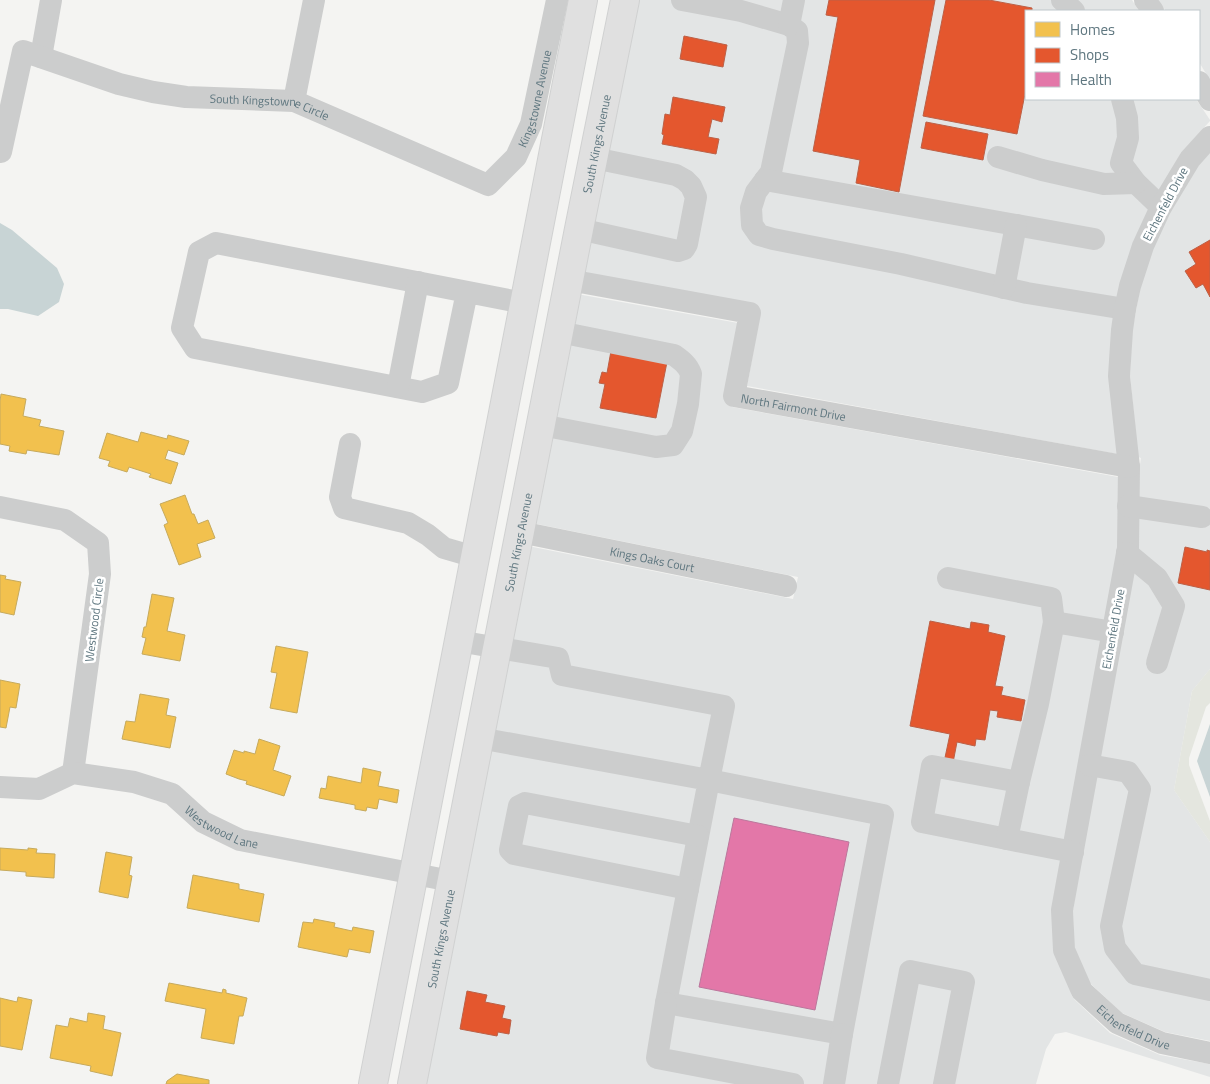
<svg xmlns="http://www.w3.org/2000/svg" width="1210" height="1084" viewBox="0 0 1210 1084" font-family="'Titillium Web',sans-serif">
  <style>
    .built { fill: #e3e5e5 }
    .green { fill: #e4e6df }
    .water { fill: #c8d4d5 }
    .homes { fill: #f2c14e; stroke: #c6aa5d }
    .shops { fill: #e4572e; stroke: #bc6046 }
    .health { fill: #e377a8; stroke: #bb779c }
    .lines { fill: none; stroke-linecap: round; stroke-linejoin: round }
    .major-casing { stroke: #d0d1d1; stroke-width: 30 }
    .minor { stroke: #cccdcd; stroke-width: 22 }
    .major { stroke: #e0e0e0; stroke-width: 28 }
    .labels { text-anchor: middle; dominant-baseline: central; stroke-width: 5; stroke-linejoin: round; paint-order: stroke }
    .street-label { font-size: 12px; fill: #5e767f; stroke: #fff }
  </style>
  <rect width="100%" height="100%" fill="#f4f4f2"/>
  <g class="built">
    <path d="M635,0H1132L1139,11H1026V99H1196L1210,120V121L1181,153L1134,241L1117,454L747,386L760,316L581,271Z"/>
    <path d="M1158,0H1210V80L1199,62V11H1166Z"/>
    <path d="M1210,153V669L1192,691L1174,790L1210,842V1041L1165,1032L1122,1013L1090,983L1074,947L1073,910L1141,458L1138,457L1130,375L1132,331L1140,289L1152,250L1170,213L1198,166Z"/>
    <path d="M577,294L738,323L724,394L732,407L1118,477V547L1052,911L1072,996L1075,1000L1110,1033L1160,1055L1210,1064V1077L1066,1032L1055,1034L1046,1049L1036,1084H422L528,546L793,599L798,577L532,523Z"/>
  </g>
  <path class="green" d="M1210,669V703L1206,707L1189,758V765L1210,821V842L1174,790L1192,691Z"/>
  <g class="water">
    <path d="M0,223L12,230L57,268L64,284L59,302L38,316L8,309H0Z"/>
    <path d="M1210,724V797L1197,761Z"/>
  </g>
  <g class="homes">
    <path d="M1,394L26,399L23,416L41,420L39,426L64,431L59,455L27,450L26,454L9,451L10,446L0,444V401Z"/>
    <path d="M141,432L167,439L168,435L189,441L184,455L168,450L165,459L178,463L171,484L149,477L151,474L129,467L127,472L108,466L110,461L99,458L107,433L138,442Z"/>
    <path d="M185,495L192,514H194L198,524L208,520L215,538L197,544L201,557L179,565L164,525L168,523L160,504Z"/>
    <path d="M0,575L6,576L5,579L21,582L14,615L0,612Z"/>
    <path d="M152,594L174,598L167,631L185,635L180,661L142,654L146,638L142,637L144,627H146Z"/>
    <path d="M276,646L308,652L297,713L270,708L277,673L271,672Z"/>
    <path d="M0,680L20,684L16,708L10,707L6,728L0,727Z"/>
    <path d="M140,694L169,699L166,715L176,717L170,748L122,739L126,721L135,722Z"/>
    <path d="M259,739L280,746L273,770L291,776L284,796L246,784L247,781L239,779L226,774L234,750L244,753V751L255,754Z"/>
    <path d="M363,768L381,772L378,786L399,790L397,803L379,799L377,809L367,807L366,811L355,809V805L319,798L321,788L326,789L328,776L361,783Z"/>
    <path d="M0,848L28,850V848L37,849L36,853L55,854L54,878L26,876V872L0,870Z"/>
    <path d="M106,852L132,857L129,875L132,876L128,898L99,892Z"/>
    <path d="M193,875L239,884V889L264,894L259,922L187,908Z"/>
    <path d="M314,919L335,923L334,927L352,931L353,927L374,931L370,953L349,949L347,957L298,947L303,922L313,923Z"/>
    <path d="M169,983L222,993L223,989L226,990V993L247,998L243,1016H239L234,1044L201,1038L206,1009L165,1001Z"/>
    <path d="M18,997L32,1000L22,1050L0,1046V998L17,1002Z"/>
    <path d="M88,1013L105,1016L103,1029L121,1033L112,1076L90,1071L91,1066L50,1058L56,1025L68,1027L70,1018L87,1022Z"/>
    <path d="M177,1074L209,1080V1084H166L167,1081Z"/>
  </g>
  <g class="shops">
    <path d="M829,0H935L899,192L856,183L860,160L813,151L838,17L826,15Z"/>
    <path d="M946,0H989L1032,8V11H1026L1025,45H1026V89L1017,134L923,116Z"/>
    <path d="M684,36L727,45L723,67L680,59Z"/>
    <path d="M673,97L725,107L722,122L712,119L708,137L719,139L716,154L662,144L664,135L662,134L665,114L670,115Z"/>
    <path d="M926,122L988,134L983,160L921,148Z"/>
    <path d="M1210,240V297L1203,284L1196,288L1185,271L1196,264L1189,252Z"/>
    <path d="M611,351L667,362L656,418L600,408L605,384L599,383L602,372L607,373Z"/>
    <path d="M1185,547L1207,552V550L1210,551V590L1178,583Z"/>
    <path d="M930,621L970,629L971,622L989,625L988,632L1005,636L995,686L1003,687L1001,695L1025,700L1021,721L997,717L998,711L990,710L985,740L976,739L975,746L957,742L952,768L943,767L950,734L910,726Z"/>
    <path d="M467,991L487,995L485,1002L505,1006L502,1018L511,1020L509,1034L498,1032L497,1036L460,1029Z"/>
  </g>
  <path class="health" d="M734,818L849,842L815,1010L699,987Z"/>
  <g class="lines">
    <defs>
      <g id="major">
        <path d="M373,1084L583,0"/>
        <path id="s6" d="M412,1084L579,229L625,0"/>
      </g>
    </defs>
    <use href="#major" class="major-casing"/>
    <g class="minor">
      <path d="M682,0L741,11L789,25L797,31L798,43L771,172L756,192L751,208L752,225L759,235L773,239L901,264L1027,293L1125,309"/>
      <path d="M1062,0L1074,11"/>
      <path d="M1145,0L1153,11"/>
      <path d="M789,25L794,0"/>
      <path d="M41,57L51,0"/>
      <path d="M1199,82L1210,100"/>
      <path d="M1122,99L1127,118L1128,138L1121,163L1136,183L1161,207"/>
      <path d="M294,101L314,0"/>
      <path id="s1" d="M1210,137L1190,159L1161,207L1143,246L1130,286L1125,309L1122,330L1119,376L1129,467L1128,548L1062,910L1064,950L1082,991L1117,1023L1162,1043L1210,1053"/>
      <path id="s2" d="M0,152H1L23,51L119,84L153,92L186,97L294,101L488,185L516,157L531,124L557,0"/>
      <path d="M998,157L1042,170L1104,184L1136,183"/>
      <path d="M765,180L1094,239"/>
      <path d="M579,229L678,251L684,249L687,244L696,197L691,186L685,180L676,175L594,158"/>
      <path id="s3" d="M569,280L750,313L734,396L1129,467"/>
      <path d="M1004,288L1016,225"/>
      <path d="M467,292L448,383L422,392L195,348L182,328L199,252L216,243L524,303"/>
      <path d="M398,387L418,282"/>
      <path d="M541,425L656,447L673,445L682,431L688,404L691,374C688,365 681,360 674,355L559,332"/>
      <path d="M350,444L340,497L344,508L408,523L428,535L444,548L475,557"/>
      <path d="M1128,506L1202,517"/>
      <path d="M0,507L65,520L98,543L100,574L73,773"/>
      <path id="s4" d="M520,532L786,586"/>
      <path d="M1127,553L1157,578L1174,606L1157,663"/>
      <path d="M948,578L1051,598L1054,622"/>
      <path d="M458,641L558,658L562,675L724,706L709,780L883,815L842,1034L666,1003L709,780L479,738"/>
      <path d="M1089,765L1128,772L1140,789L1111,926L1115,948L1135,974L1210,990"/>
      <path id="s5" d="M0,787L39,789L73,773L134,782L172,794L203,822L240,840L451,881"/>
      <path d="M1007,839L922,822L932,766L1019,782"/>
      <path d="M1073,852L1007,839L1019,782L1038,704L1054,622L1113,632"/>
      <path d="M688,889L514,854L510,850L519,806L525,803L698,836"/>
      <path d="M666,1003L657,1058L793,1084"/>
      <path d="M834,1084L842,1034"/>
      <path d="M888,1084L910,971L964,982L944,1084"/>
    </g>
    <use href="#major" class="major"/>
  </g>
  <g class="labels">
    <g class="street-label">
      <text stroke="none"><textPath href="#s2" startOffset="695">Kingstowne Avenue</textPath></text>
      <text stroke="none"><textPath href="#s2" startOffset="359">South Kingstowne Circle</textPath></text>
      <text stroke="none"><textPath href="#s6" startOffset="958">South Kings Avenue</textPath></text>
      <text transform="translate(1165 204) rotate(-62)">Eichenfeld Drive</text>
      <text stroke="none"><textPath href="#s3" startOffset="329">North Fairmont Drive</textPath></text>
      <text stroke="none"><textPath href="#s6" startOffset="552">South Kings Avenue</textPath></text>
      <text stroke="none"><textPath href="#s4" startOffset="135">Kings Oaks Court</textPath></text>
      <text transform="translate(94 620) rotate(-83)">Westwood Circle</text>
      <text transform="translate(1113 629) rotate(-80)">Eichenfeld Drive</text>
      <text stroke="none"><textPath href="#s5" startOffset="239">Westwood Lane</textPath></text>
      <text stroke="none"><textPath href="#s6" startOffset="148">South Kings Avenue</textPath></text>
      <text stroke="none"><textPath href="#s1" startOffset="951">Eichenfeld Drive</textPath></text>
    </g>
  </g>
  <rect x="1025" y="10" width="175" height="90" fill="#ffffff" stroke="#bfc8cc"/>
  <rect x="1035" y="22" width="25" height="15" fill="#f2c14e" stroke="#bfc8cc"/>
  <text x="1070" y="35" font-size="15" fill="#5e767f">Homes</text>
  <rect x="1035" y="48" width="25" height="15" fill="#e4572e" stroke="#bfc8cc"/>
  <text x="1070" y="60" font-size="15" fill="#5e767f">Shops</text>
  <rect x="1035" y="72" width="25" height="15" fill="#e377a8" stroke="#bfc8cc"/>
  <text x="1070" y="85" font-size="15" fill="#5e767f">Health</text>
</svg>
